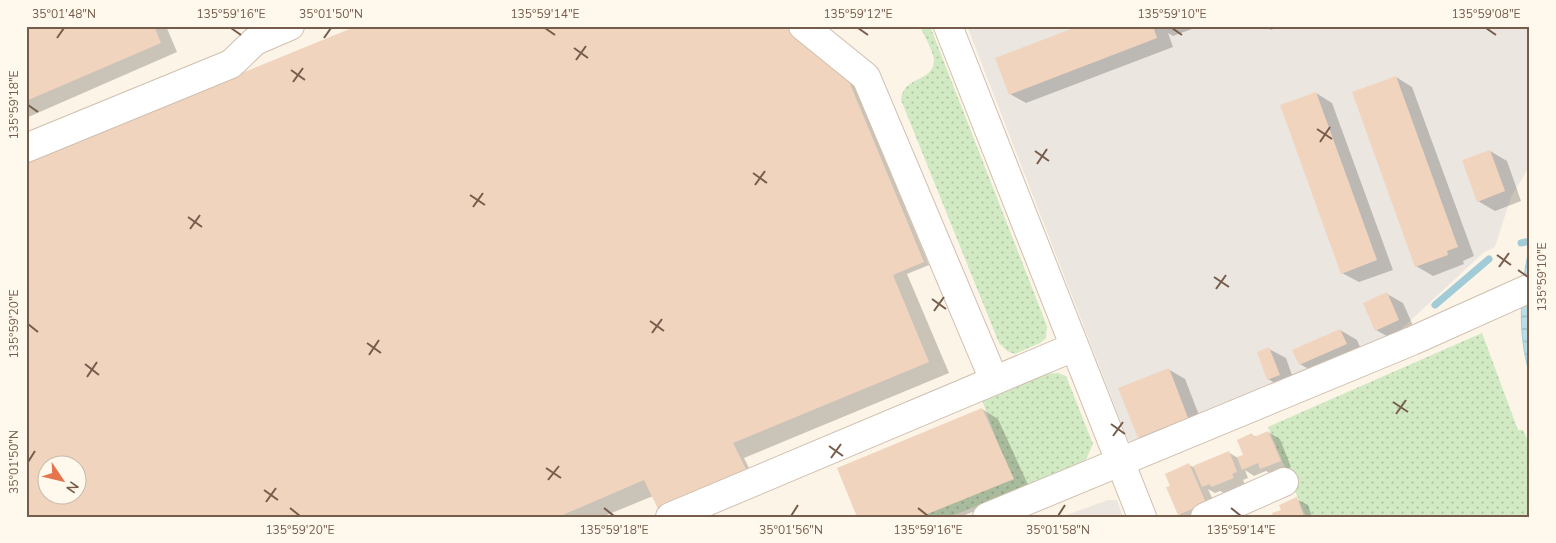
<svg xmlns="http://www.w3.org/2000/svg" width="1556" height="543" viewBox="0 0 1556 543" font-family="'Nunito Sans',sans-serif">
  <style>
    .industrial { fill: #ece6e0 }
    .grass { fill: url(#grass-dots) }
    .water { fill: url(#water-waves); stroke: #a1ccd7 }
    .shadow { fill: #0003; fill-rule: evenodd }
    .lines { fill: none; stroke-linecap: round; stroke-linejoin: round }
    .stream { stroke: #a1ccd7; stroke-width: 7 }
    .building { fill: #f1d4be; fill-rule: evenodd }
    .minor-casing { stroke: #d0bfaf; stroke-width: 30 }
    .minor { stroke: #fff; stroke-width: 28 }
    .ticks { fill: none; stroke: #755c4b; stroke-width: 2 }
    .neatline { fill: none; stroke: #755c4b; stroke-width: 2 }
    .ticks-label { font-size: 12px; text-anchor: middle; fill: #755c4b }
  </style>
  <defs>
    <pattern id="grass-dots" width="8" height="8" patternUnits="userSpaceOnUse" patternTransform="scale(1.25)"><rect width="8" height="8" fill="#d2eac4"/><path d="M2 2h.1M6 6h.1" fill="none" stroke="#afc1a1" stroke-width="1.8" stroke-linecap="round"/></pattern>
    <pattern id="water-waves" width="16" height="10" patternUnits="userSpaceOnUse" patternTransform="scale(1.25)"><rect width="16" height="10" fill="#bbdde5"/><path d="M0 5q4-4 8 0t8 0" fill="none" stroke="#9db6bc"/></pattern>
  </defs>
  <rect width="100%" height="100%" fill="#fcf4e6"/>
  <g class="industrial">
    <path d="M967,26H1530V165L1511,197L1495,247L1483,253L1398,332L1136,445L1128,440Z"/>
    <path d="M1108,500H1117L1123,517H1061Z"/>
  </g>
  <g class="grass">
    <path d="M920,26H930L1047,326L1046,338L1040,343L1015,354L1007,351L999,343L901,100C903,75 934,83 934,60C933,50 924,36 920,26Z"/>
    <path d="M1482,333L1518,430H1523L1530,445V517H1306L1268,427Z"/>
    <path d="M1058,373L1066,376L1093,444L1083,466L948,517H919L1011,479L982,400L1047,374Z"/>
  </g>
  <path class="water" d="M1530,244V376C1517,331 1520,290 1530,244Z"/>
  <g class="shadow">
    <path d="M26,26H166L177,52L26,118Z"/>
    <path d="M360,26H804L825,27L831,30L929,265L907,274L949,373L744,458L755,480L653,496L602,517H26V162ZM48,466H78V496H48Z"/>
    <path d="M1082,26H1200L1173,36L1168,33L1173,47L1026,103L1010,94Z"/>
    <path d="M1265,26H1280L1271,30Z"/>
    <path d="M1396,77L1412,87L1474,256L1463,261L1464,264L1433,276L1416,266Z"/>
    <path d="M1316,93L1332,103L1393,270L1359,282L1342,273Z"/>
    <path d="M1490,151L1507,161L1521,201L1495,211L1478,201Z"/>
    <path d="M1387,294L1403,303L1415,330L1392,339L1376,330Z"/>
    <path d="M1340,330L1357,340L1363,354L1317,374L1300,364Z"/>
    <path d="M1269,349L1286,358L1295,384L1284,388L1268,379Z"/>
    <path d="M1168,369L1185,379L1204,428L1155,447L1139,437Z"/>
    <path d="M982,409L998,419L1030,489L960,517H859Z"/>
    <path d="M1268,432L1280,439L1291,467L1273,475L1266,471L1254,476L1245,470L1248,478L1243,480L1245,484L1224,493L1220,491L1215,493L1208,489L1217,509L1199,517H1183L1179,514L1172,486L1189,465L1193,467L1228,452L1238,458L1245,456L1252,435L1257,437Z"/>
    <path d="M1296,499L1308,505L1312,517H1275Z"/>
  </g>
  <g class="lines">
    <g class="stream">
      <path d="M1521,243L1530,241"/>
      <path d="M1435,305L1489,259"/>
    </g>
  </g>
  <g class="building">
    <path d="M26,26H154L161,43L26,101Z"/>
    <path d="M357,26H789L794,38L826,26L924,262L893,275L929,362L733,443L750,477L660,513L644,480L558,517H26V161ZM48,466H78V496H48Z"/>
    <path d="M1079,26H1153L1157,38L1009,95L995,58Z"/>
    <path d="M1396,76L1458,247L1447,251L1448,255L1415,267L1352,92Z"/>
    <path d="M1316,92L1377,260L1341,274L1280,105Z"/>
    <path d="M1490,150L1505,191L1477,202L1462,160Z"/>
    <path d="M1387,292L1399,320L1375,331L1363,303Z"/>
    <path d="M1340,329L1347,344L1299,365L1292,350Z"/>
    <path d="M1269,347L1280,375L1267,380L1257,352Z"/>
    <path d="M1169,368L1188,418L1138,438L1118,388Z"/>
    <path d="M982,408L1014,479L920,517H857L837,468Z"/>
    <path d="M1268,431L1281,461L1260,469L1258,463L1242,470L1237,457L1243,455L1237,440L1252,433L1254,437Z"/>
    <path d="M1229,451L1237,472L1232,474L1234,478L1211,487L1210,484L1202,487L1193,466Z"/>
    <path d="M1189,463L1206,503L1178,515L1166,487L1170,486L1165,474Z"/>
    <path d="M1297,497L1304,517H1273L1272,513L1281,510L1279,505Z"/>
  </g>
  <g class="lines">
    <defs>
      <g id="minor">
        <path d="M803,26L866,77L994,380"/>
        <path d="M948,26L1142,517"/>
        <path d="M26,148L231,64L255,41L290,26"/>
        <path d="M670,517L1074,347"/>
        <path d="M987,517L1412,341L1530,288"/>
        <path d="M1205,517L1284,482"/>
      </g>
    </defs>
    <use href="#minor" class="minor-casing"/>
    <use href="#minor" class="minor"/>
  </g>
  <path class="ticks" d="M231,28L241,35M545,28L555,35M858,28L868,35M1172,28L1182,35M1486,28L1496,35M57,38L64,28M324,38L331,28M574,48L588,58M576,60L586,46M291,70L305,80M293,82L303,68M28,105L38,112M1317,129L1332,139M1320,142L1330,127M1035,151L1049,161M1037,164L1047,149M753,173L767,183M755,185L765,171M470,195L485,205M473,207L483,193M188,217L202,227M190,229L200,215M1497,255L1511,265M1499,267L1509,253M1518,270L1528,277M1214,277L1229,287M1216,289L1226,275M932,299L946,309M934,311L944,297M650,321L664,331M28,324L38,332M652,333L662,319M367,343L381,353M369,355L379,340M85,364L99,375M87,377L97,362M1393,402L1408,412M1396,414L1406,400M1111,424L1125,434M1113,436L1123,422M829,446L843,456M831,458L841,444M28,462L35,451M546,468L561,478M548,480L559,466M264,490L278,500M266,502L276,488M290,508L300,516M604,508L614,516M918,508L928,516M1231,508L1241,516M791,516L798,505M1058,516L1065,505"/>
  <rect width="1556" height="543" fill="none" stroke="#fff8ec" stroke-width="55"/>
  <g transform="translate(62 480) rotate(125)"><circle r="24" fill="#fff8ec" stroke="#c8baac"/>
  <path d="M0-4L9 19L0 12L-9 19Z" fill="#e4754d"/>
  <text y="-8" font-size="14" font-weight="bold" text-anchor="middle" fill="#755c4b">N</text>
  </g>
  <rect x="28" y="28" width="1500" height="488" class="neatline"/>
  <g class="ticks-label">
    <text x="64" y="18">35°01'48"N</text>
    <text x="231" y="18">135°59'16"E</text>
    <text x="331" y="18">35°01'50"N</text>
    <text x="545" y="18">135°59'14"E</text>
    <text x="858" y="18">135°59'12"E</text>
    <text x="1172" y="18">135°59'10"E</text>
    <text x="1486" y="18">135°59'08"E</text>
    <text transform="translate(14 105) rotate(-90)" y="4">135°59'18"E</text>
    <text transform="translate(1542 277) rotate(-90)" y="4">135°59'10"E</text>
    <text transform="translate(14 324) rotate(-90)" y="4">135°59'20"E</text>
    <text transform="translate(14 462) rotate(-90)" y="4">35°01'50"N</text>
    <text x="300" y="534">135°59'20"E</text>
    <text x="614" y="534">135°59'18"E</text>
    <text x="791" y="534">35°01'56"N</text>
    <text x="928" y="534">135°59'16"E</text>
    <text x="1058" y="534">35°01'58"N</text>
    <text x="1241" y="534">135°59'14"E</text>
  </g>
</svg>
